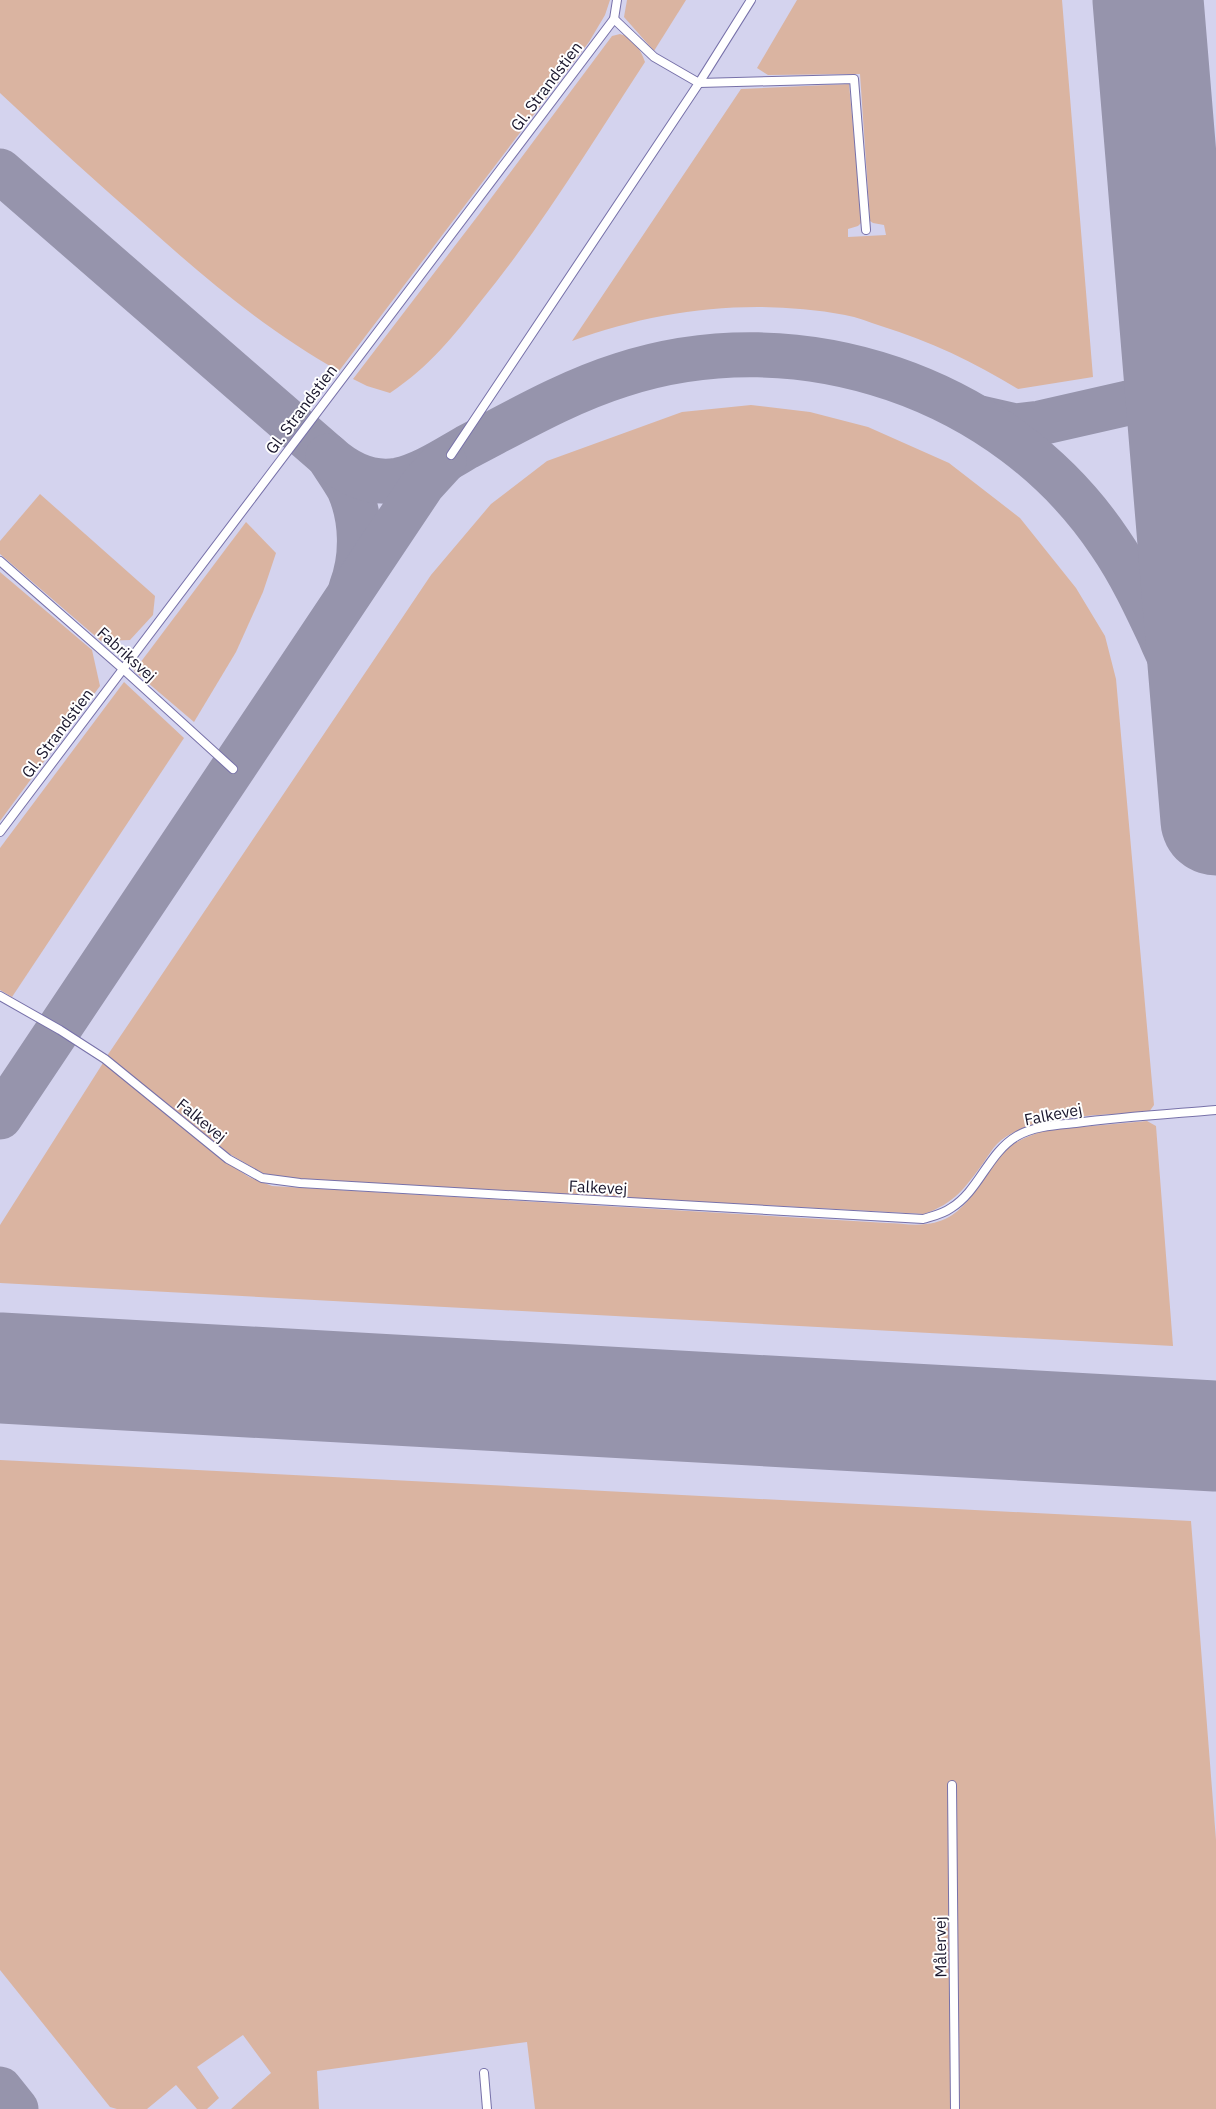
<svg xmlns="http://www.w3.org/2000/svg" width="1216" height="2109" viewBox="0 0 1216 2109" font-family="'IBM Plex Sans',sans-serif">
  <style>
    .built { fill: #d4d3ee }
    .green { fill: #dab4a1 }
    .lines { fill: none; stroke-linecap: round; stroke-linejoin: round }
    .taxiway { stroke: #9694ac; stroke-width: 45 }
    .runway { stroke: #9694ac; stroke-width: 111 }
    .lane-casing { stroke: #7771a9; stroke-width: 10 }
    .lane { stroke: #fff; stroke-width: 8 }
    .labels { text-anchor: middle; dominant-baseline: central; stroke-width: 4; stroke-linejoin: round; paint-order: stroke }
    .street-label { font-size: 16px; fill: #18152b; stroke: #fff }
  </style>
  <rect width="100%" height="100%" fill="#e4e2fb"/>
  <rect class="built" x="0" y="0" width="1216" height="2109"/>
  <g class="green">
    <path d="M0,0H610L605,15L589,42L339,371C269,332 208,281 149,228C98,184 49,139 0,93Z"/>
    <path d="M627,0H686L654,51L624,17Z"/>
    <path d="M797,0H1062L1093,377L1018,389C974,362 930,341 881,326C869,322 857,317 845,315C753,298 659,309 572,341L741,89L849,84L862,222L858,226L848,229V237L886,235L884,225L873,223L870,221L860,74L768,75L757,68Z"/>
    <path d="M620,34C633,37 641,50 645,62C592,143 542,226 481,301C452,338 430,366 390,393L367,386L353,379L480,213L612,36Z"/>
    <path d="M751,405L810,412L868,427L949,463L1020,518L1076,588L1105,636L1116,679L1154,1105L1149,1112C1108,1115 1026,1114 997,1144C992,1149 988,1156 984,1162C965,1188 955,1203 924,1214L291,1179L262,1173L228,1153L107,1056L431,575L491,504L547,461L682,412Z"/>
    <path d="M40,494L155,596L153,615L130,640L101,641L0,554V541Z"/>
    <path d="M246,522L276,553L263,592L236,652L194,722L134,671Z"/>
    <path d="M0,572L92,650L100,686L0,821Z"/>
    <path d="M124,682L184,738L12,997L0,990V848Z"/>
    <path d="M103,1063L223,1160L249,1177L272,1186L887,1223C899,1223 913,1226 926,1224C974,1220 981,1165 1015,1143C1025,1137 1037,1133 1047,1130L1147,1121L1156,1126L1173,1346L0,1283V1225Z"/>
    <path d="M0,1460L1191,1521L1216,1840V2109H535L527,2042L317,2071L319,2109H231L271,2073L243,2035L197,2067L219,2098L207,2109H197L176,2085L147,2109H117L110,2107L0,1970Z"/>
  </g>
  <g class="lines">
    <g class="taxiway">
      <path d="M0,171L328,456C335,467 343,478 349,489C362,519 363,557 351,588"/>
      <path d="M980,418L1015,426L1040,423L1128,403L1216,377"/>
      <path d="M328,456C347,473 371,485 398,480C422,475 446,459 467,447C517,421 567,392 621,375C799,317 1006,387 1110,543C1130,572 1145,604 1160,636C1165,649 1172,661 1177,674C1182,689 1185,704 1189,719C1198,752 1207,784 1216,816"/>
      <path d="M0,1117L423,484L444,461"/>
      <path d="M0,1389L50,1379L98,1374"/>
      <path d="M0,2089L16,2109"/>
    </g>
    <g class="runway">
      <path d="M1148,0L1216,820"/>
      <path d="M0,1368L1216,1436"/>
    </g>
    <defs>
      <g id="lane">
        <path d="M614,19L654,57L699,83L854,79L866,230"/>
        <path d="M451,455L699,83L751,0"/>
        <path d="M0,561L122,668L233,769"/>
        <path d="M0,832L614,19L617,0"/>
        <path d="M0,996L60,1030L105,1059L228,1159L262,1178L300,1183L923,1219C933,1216 943,1214 951,1208C979,1191 988,1153 1017,1136C1034,1126 1057,1125 1076,1123C1122,1117 1169,1114 1216,1110"/>
        <path d="M952,1785L955,2109"/>
        <path d="M484,2073L487,2109"/>
      </g>
    </defs>
    <use href="#lane" class="lane-casing"/>
    <use href="#lane" class="lane"/>
  </g>
  <g class="labels">
    <g class="street-label">
      <text transform="translate(546 86) rotate(-53)">Gl. Strandstien</text>
      <text transform="translate(301 409) rotate(-53)">Gl. Strandstien</text>
      <text transform="translate(127 654) rotate(42)">Fabriksvej</text>
      <text transform="translate(57 733) rotate(-53)">Gl. Strandstien</text>
      <text transform="translate(1053 1114) rotate(-11)">Falkevej</text>
      <text transform="translate(202 1120) rotate(39)">Falkevej</text>
      <text transform="translate(598 1187) rotate(3)">Falkevej</text>
      <text transform="translate(940 1947) rotate(-91)">Målervej</text>
    </g>
  </g>
</svg>
